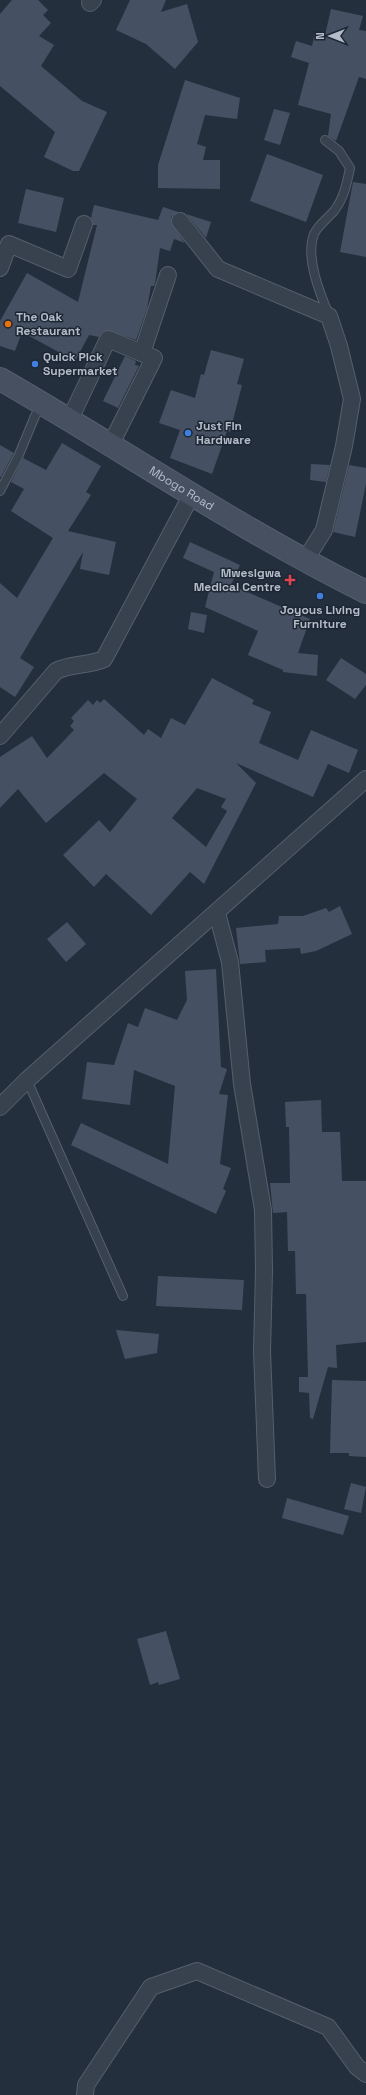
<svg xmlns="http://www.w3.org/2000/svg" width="366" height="2095" viewBox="0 0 366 2095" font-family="'Space Grotesk',sans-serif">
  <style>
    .building { fill: #455162; fill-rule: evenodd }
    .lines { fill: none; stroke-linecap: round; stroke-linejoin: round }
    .service-casing { stroke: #565f6c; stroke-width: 10 }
    .minor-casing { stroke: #565f6c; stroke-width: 18 }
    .secondary-casing { stroke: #565f6c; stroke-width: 24 }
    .service { stroke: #38414e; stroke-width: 8 }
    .minor { stroke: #38414e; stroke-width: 16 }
    .secondary { stroke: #465061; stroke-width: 22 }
    .food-dot { fill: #e8710a; stroke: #1d2633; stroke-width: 1.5 }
    .shop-dot { fill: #3f7fe0; stroke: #1d2633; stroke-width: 1.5 }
    .health-dot { fill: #e0444e; stroke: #1d2633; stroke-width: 1.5 }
    .labels { text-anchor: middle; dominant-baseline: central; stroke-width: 3; stroke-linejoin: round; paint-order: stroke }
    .poi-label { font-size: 12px; font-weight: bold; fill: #b4bcc9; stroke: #1d2633; text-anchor: start }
    .street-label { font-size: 12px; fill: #b4bcc9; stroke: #1d2633 }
  </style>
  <rect width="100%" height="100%" fill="#242f3e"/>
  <g class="building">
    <path d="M12,0H38L48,10L43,15L51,23L39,36L54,45L41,66L82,101L107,112L79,171H73L44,157L55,132L0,86V14Z"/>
    <path d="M130,0H166L161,12L187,4L198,42L175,69L146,44L116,30Z"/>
    <path d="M331,9L363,16L359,30L366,31V79L359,77L336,141L328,136L331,114L298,105L309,63L291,57L296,41L312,46L315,33L325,35Z"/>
    <path d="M185,80L240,98L237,119L205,115L197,144L206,147L203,160H220V189L158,188V165Z"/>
    <path d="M274,109L290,113L280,145L264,140Z"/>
    <path d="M267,154L323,175L306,222L250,201Z"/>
    <path d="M353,182L366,184V257L340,252Z"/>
    <path d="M26,189L64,198L56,232L18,223Z"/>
    <path d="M94,205L158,220L163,207L178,212L171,217V223L185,243L174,239L170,251L160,248L155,284L154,286H151L147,309L136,340L107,330L102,332L99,337L89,335L75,361L22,332L15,351L0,346V321L27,273L78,302L97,225H93L91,218Z"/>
    <path d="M186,214L211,222L206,238L187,215Z"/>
    <path d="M211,350L244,359L237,384L242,385L230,432L227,431L212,474L170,458L180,430L159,423L171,390L195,398L201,374L204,375Z"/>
    <path d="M125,356L136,361L135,365L139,366L118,408L103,401Z"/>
    <path d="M62,443L101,466L86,492L91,495L68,531L116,542L109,575L80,569L83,552L20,658L34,667L15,697L0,687V583L17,598L53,538L11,511L24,489L11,482L23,458L46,470Z"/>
    <path d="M0,445L14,453L1,477H0Z"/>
    <path d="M311,464L330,465L326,482L310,480Z"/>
    <path d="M349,465L366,468V484L355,537L333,532Z"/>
    <path d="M190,542L240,565L231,585L310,619L298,653L318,655L317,676L283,672V670L248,655L258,631L205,607L214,572L183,558Z"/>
    <path d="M191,612L207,615L204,633L188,629Z"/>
    <path d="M341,658L366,674V685L355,699L326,680Z"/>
    <path d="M212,678L254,700L252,704L271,712L259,743L298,760L311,730L358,750L349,773L328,764L313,797L236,763L256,783L204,884L190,872L151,915L106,874L94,887L63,855L99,820L110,832L137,799L104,773L46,823L18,789L0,808V757L32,736L47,758L74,730L70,726L74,721L71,718L88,700L93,705L97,700L100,703L104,699L144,735L148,729L161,738L171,718L185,725ZM197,788L226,799L221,807L227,811L206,847L172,818Z"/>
    <path d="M340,906L352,934L316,951L301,954L300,948L265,950L266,962L240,964L236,928L278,924L279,916H303L326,908L329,912Z"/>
    <path d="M67,922L86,944L66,962L47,939Z"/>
    <path d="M216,969L221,1067L227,1069L219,1094L228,1095L220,1164L231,1168L223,1189L226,1191L216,1214L71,1145L81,1123L168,1164L175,1086L134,1070L130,1105L82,1099L87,1062L114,1065L128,1023L138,1027L145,1008L177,1020L187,1000L185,971Z"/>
    <path d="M321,1100L322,1132H340L342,1181H366V1342L336,1345L337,1368L328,1367L313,1419L310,1418L309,1393L299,1392V1377H308L306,1294H296L295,1251H288L287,1212L273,1213L270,1183H290L289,1127H286L285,1102Z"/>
    <path d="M158,1276L244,1280L242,1310L156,1306Z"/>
    <path d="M116,1330L159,1334L157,1353L125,1359Z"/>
    <path d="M332,1380L366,1381V1457L349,1456V1453H330Z"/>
    <path d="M351,1483L366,1487L361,1513L344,1509Z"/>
    <path d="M287,1498L349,1516L343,1535L282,1518Z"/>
    <path d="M166,1631L180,1679L159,1685L158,1682L150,1685L137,1639Z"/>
  </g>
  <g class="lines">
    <defs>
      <g id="service">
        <path d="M325,140L339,151L350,168C347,183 344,198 334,211C328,218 318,225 314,234C305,257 320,294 329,315"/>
        <path d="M0,491L18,457L35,416L42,405"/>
        <path d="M27,1080L123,1296"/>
      </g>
      <g id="minor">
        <path d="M90,3L93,0"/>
        <path d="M180,221L218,269L329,316L339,346L352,399L344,446L324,530L306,559"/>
        <path d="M0,268L9,244L68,269L84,224"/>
        <path d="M142,353L168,275"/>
        <path d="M70,419L108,339L154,358L111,444"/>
        <path d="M0,736L56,671C71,663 89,666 104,659L192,494"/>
        <path d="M217,913L230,962L242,1084L263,1210L264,1271L262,1351L267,1479"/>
        <path d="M0,1107L27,1080L366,779"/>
        <path d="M85,2095L86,2085L151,1987L197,1971L328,2027L357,2067L366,2074"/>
      </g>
      <g id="secondary">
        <path id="s1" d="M0,379C122,449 239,529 366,592"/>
      </g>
    </defs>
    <use href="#service" class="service-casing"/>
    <use href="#minor" class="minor-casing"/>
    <use href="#secondary" class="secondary-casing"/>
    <use href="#service" class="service"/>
    <use href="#minor" class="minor"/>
    <use href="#secondary" class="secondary"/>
  </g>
  <circle class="food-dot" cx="8" cy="324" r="4"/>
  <g class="shop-dot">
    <circle cx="35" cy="364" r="4"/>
    <circle cx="188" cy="433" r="4"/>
    <circle cx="320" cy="596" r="4"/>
  </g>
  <path class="health-dot" d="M288 574h4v4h4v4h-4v4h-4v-4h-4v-4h4z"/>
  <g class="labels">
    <g class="poi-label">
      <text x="16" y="317">The Oak<tspan x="16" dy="14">Restaurant</tspan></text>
      <text x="43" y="357">Quick Pick<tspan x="43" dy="14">Supermarket</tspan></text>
      <text x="196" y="426">Just Fin<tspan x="196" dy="14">Hardware</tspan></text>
      <text x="281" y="573" text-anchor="end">Mwesigwa<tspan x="281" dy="14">Medical Centre</tspan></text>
      <text x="320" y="610" text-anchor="middle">Joyous Living<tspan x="320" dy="14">Furniture</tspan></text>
    </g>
    <g class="street-label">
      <text stroke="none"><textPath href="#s1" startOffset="212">Mbogo Road</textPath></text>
    </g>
  </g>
  <g transform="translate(330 36) rotate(270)" stroke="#1d2633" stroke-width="3" paint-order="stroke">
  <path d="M0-3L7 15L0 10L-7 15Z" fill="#b4bcc9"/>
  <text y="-6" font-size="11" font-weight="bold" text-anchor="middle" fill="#b4bcc9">N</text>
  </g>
</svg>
